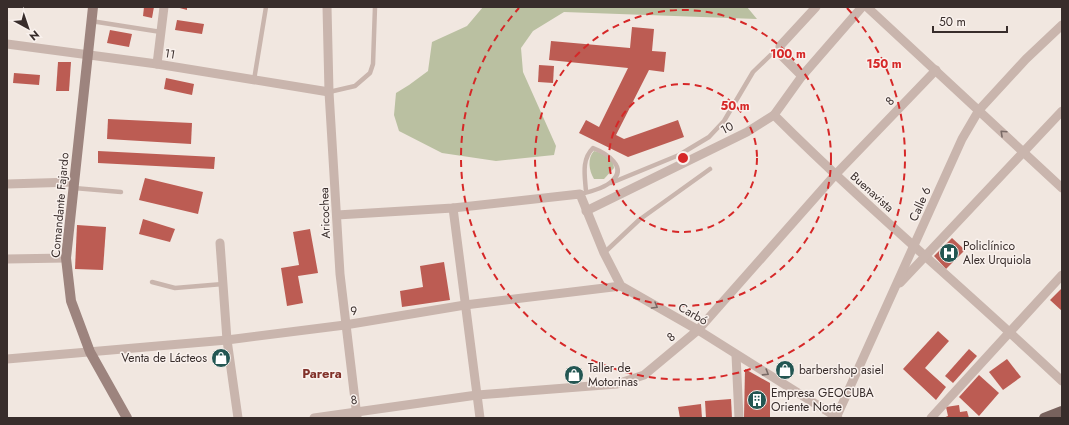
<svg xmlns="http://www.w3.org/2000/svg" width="1069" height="425" viewBox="0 0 1069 425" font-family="Jost,sans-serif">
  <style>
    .green { fill: #bac0a1 }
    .building { fill: #bc5c53 }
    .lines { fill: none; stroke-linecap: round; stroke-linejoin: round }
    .lane { stroke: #c9b5ad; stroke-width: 4.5 }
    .street { stroke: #c9b5ad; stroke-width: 9 }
    .secondary { stroke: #9d847e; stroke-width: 10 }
    .primary { stroke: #78625d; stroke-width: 10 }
    .oneway { stroke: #796a66 }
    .ring { fill: none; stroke: #d62828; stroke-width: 2; stroke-dasharray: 7 5 }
    .labels { text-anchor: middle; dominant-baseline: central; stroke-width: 3; stroke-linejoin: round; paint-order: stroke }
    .street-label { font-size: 12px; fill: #382d2b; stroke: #f9f1ed }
    .poi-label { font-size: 12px; fill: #382d2b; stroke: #f9f1ed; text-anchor: start }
    .neighbourhood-label { font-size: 13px; font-weight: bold; fill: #81312a; stroke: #f9f1ed }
    .centre { fill: #d62828; stroke: #f9f1ed; stroke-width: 2 }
    .ring-label { font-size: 12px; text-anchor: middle; font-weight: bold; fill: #d62828; stroke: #f9f1ed; stroke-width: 3; stroke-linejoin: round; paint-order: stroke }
  </style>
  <rect width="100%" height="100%" fill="#f1e7e0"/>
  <g class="green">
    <path d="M483,7H747L757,19L564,12L533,31L521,48L523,72L556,146L554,155L496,161L442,153L399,131L394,115L396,93L409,85L428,71L432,42L467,26Z"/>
    <path d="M594,151L602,153L613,162L614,168L604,179H594C589,171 587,158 594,151Z"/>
  </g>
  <g class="building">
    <path d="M144,7H154L152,18L143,16Z"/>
    <path d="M176,7H187V10Z"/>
    <path d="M177,20L204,24L202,34L175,30Z"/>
    <path d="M632,27L654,29L652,51L666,52L664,72L649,70L616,135L624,139L678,120L684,137L628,157L579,133L586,120L599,127L628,68L549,60L551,41L630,48Z"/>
    <path d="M110,30L132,34L129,47L107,43Z"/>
    <path d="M58,62H71L69,91H56Z"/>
    <path d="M539,65L554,66L553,83L538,82Z"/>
    <path d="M14,73L40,75L39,85L13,83Z"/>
    <path d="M166,78L194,84L192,95L164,89Z"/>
    <path d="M108,119L192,123L191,144L107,139Z"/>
    <path d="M98,151L215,157L214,169L98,163Z"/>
    <path d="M145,178L203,192L198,214L139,200Z"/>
    <path d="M143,219L175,229L170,242L139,234Z"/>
    <path d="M77,225L106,227L103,270L75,269Z"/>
    <path d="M310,229L318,273L298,276L303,303L287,306L281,268L299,265L293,232Z"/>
    <path d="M952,238L965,250L946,269L934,256Z"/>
    <path d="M444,262L450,300L402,307L400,291L423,287L420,266Z"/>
    <path d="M1062,288L1061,296L1062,311L1050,300Z"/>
    <path d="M938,331L949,341L925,368L946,387L936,400L903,369Z"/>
    <path d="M969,349L977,356L953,383L945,376Z"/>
    <path d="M1007,359L1021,377L1003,390L989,372Z"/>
    <path d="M745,369L770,383V418H744Z"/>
    <path d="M979,375L999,393L979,416L959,397Z"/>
    <path d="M731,399L732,418H706L705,401Z"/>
    <path d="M701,404L702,418H680L678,407Z"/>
    <path d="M959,405L960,412L967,411L969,418H943L948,416L946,407Z"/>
  </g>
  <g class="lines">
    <g class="lane">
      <path d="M91,21L161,32"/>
      <path d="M254,80L266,7"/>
      <path d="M329,92L355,86L370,73L373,64L375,7"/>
      <path d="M611,183L679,155L709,137L724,121L753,72L780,46"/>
      <path d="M74,188L121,192"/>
      <path d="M580,194C589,192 605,188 612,181C628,167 606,153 593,148C581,160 585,176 586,192"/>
      <path d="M604,253L639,220L710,169"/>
      <path d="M152,282L175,288L223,284"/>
    </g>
    <g class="street">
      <path d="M327,7L329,92L340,274L357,417"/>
      <path d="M867,7L1062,188"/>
      <path d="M7,44L157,64L329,92"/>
      <path d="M157,64L164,7"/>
      <path d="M802,76L781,55L780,46L816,7"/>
      <path d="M774,115C867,208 967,291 1062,381"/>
      <path d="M7,184L74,182"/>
      <path d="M453,208L480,418"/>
      <path d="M586,211L747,132L774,115L802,76L862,7"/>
      <path d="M337,215L453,208L580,194L604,253L621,286L698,330L838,418"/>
      <path d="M220,243L227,340L238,418"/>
      <path d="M7,259L66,258"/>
      <path d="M900,283L1062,111"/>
      <path d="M736,355L739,418"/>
      <path d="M7,359L227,340L345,325L465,305L621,286"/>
      <path d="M314,418L477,395L617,384L644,375L698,330L835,175L936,70"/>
      <path d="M836,418L962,139L979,110L1026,59L1062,25"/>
      <path d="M931,418L1062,275"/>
    </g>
    <path class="secondary" d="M93,7L66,258L71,301L90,352L127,418"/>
    <path class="primary" d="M1044,418L1062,411"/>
  </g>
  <defs><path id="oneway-chevron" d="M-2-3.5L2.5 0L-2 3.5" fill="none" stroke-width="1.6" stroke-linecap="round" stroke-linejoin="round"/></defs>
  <g class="oneway">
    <use href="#oneway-chevron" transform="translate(1003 133) rotate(-137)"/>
    <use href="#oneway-chevron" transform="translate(655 306) rotate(30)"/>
    <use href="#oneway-chevron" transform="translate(766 373) rotate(32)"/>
  </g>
  <g class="ring">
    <circle cx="683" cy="158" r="74"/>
    <circle cx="683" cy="158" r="148"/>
    <path d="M847 8A222 222 0 1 1 519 8"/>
  </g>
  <defs>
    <symbol id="hospital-disc" viewBox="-11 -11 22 22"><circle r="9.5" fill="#235652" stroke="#f9f1ed"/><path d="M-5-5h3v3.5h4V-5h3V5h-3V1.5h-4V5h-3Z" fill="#fff"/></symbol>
    <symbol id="shop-disc" viewBox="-11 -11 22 22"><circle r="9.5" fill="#235652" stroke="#f9f1ed"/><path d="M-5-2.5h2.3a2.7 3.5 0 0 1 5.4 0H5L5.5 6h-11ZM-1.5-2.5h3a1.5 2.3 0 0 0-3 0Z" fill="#fff"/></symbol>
    <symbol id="building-disc" viewBox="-11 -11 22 22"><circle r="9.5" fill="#235652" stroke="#f9f1ed"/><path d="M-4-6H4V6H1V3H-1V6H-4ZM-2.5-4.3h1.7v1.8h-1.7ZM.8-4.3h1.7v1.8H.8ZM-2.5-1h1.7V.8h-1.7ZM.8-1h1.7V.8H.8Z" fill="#fff"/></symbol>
  </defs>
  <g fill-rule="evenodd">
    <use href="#hospital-disc" x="938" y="242" width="22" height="22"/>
    <use href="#shop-disc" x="210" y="347" width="22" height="22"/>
    <use href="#shop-disc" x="774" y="359" width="22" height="22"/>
    <use href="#shop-disc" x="563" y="364" width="22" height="22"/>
    <use href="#building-disc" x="746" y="389" width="22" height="22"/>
  </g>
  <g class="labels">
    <g class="street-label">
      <text transform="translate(170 54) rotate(9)">11</text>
      <text transform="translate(890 101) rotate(-46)">8</text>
      <text transform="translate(727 128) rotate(-27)">10</text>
      <text transform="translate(872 192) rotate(42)">Buenavista</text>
      <text transform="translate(920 204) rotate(-66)">Calle 6</text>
      <text transform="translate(60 205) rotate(-85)">Comandante Fajardo</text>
      <text transform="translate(325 213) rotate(-92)">Aricochea</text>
      <text transform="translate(354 311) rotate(-10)">9</text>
      <text transform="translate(693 314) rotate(30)">Carbó</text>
      <text transform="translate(671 337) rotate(-39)">8</text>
      <text transform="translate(354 400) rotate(-8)">8</text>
    </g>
    <g class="poi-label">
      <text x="963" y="246">Policlínico<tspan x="963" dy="14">Alex Urquiola</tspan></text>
      <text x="207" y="358" text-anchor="end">Venta de Lácteos</text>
      <text x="588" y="368">Taller de<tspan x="588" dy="14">Motorinas</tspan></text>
      <text x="799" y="370">barbershop asiel</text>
      <text x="771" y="393">Empresa GEOCUBA<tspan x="771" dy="14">Oriente Norte</tspan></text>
    </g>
    <g class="neighbourhood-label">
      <text x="322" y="373">Parera</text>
    </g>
  </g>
  <circle cx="683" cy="158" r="6" class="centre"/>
  <g class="ring-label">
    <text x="788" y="58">100 m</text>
    <text x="884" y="68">150 m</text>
    <text x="735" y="110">50 m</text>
  </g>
  <rect width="1069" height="425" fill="none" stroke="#382d2b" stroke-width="16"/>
  <g transform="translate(28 28) rotate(140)" stroke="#f9f1ed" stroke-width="3" paint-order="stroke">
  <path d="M0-3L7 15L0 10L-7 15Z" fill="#382d2b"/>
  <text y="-6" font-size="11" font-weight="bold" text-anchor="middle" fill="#382d2b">N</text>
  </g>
  <path d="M933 26v6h74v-6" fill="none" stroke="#382d2b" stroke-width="2"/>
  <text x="939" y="26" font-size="12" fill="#382d2b" stroke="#f9f1ed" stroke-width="3" paint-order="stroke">50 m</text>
</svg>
